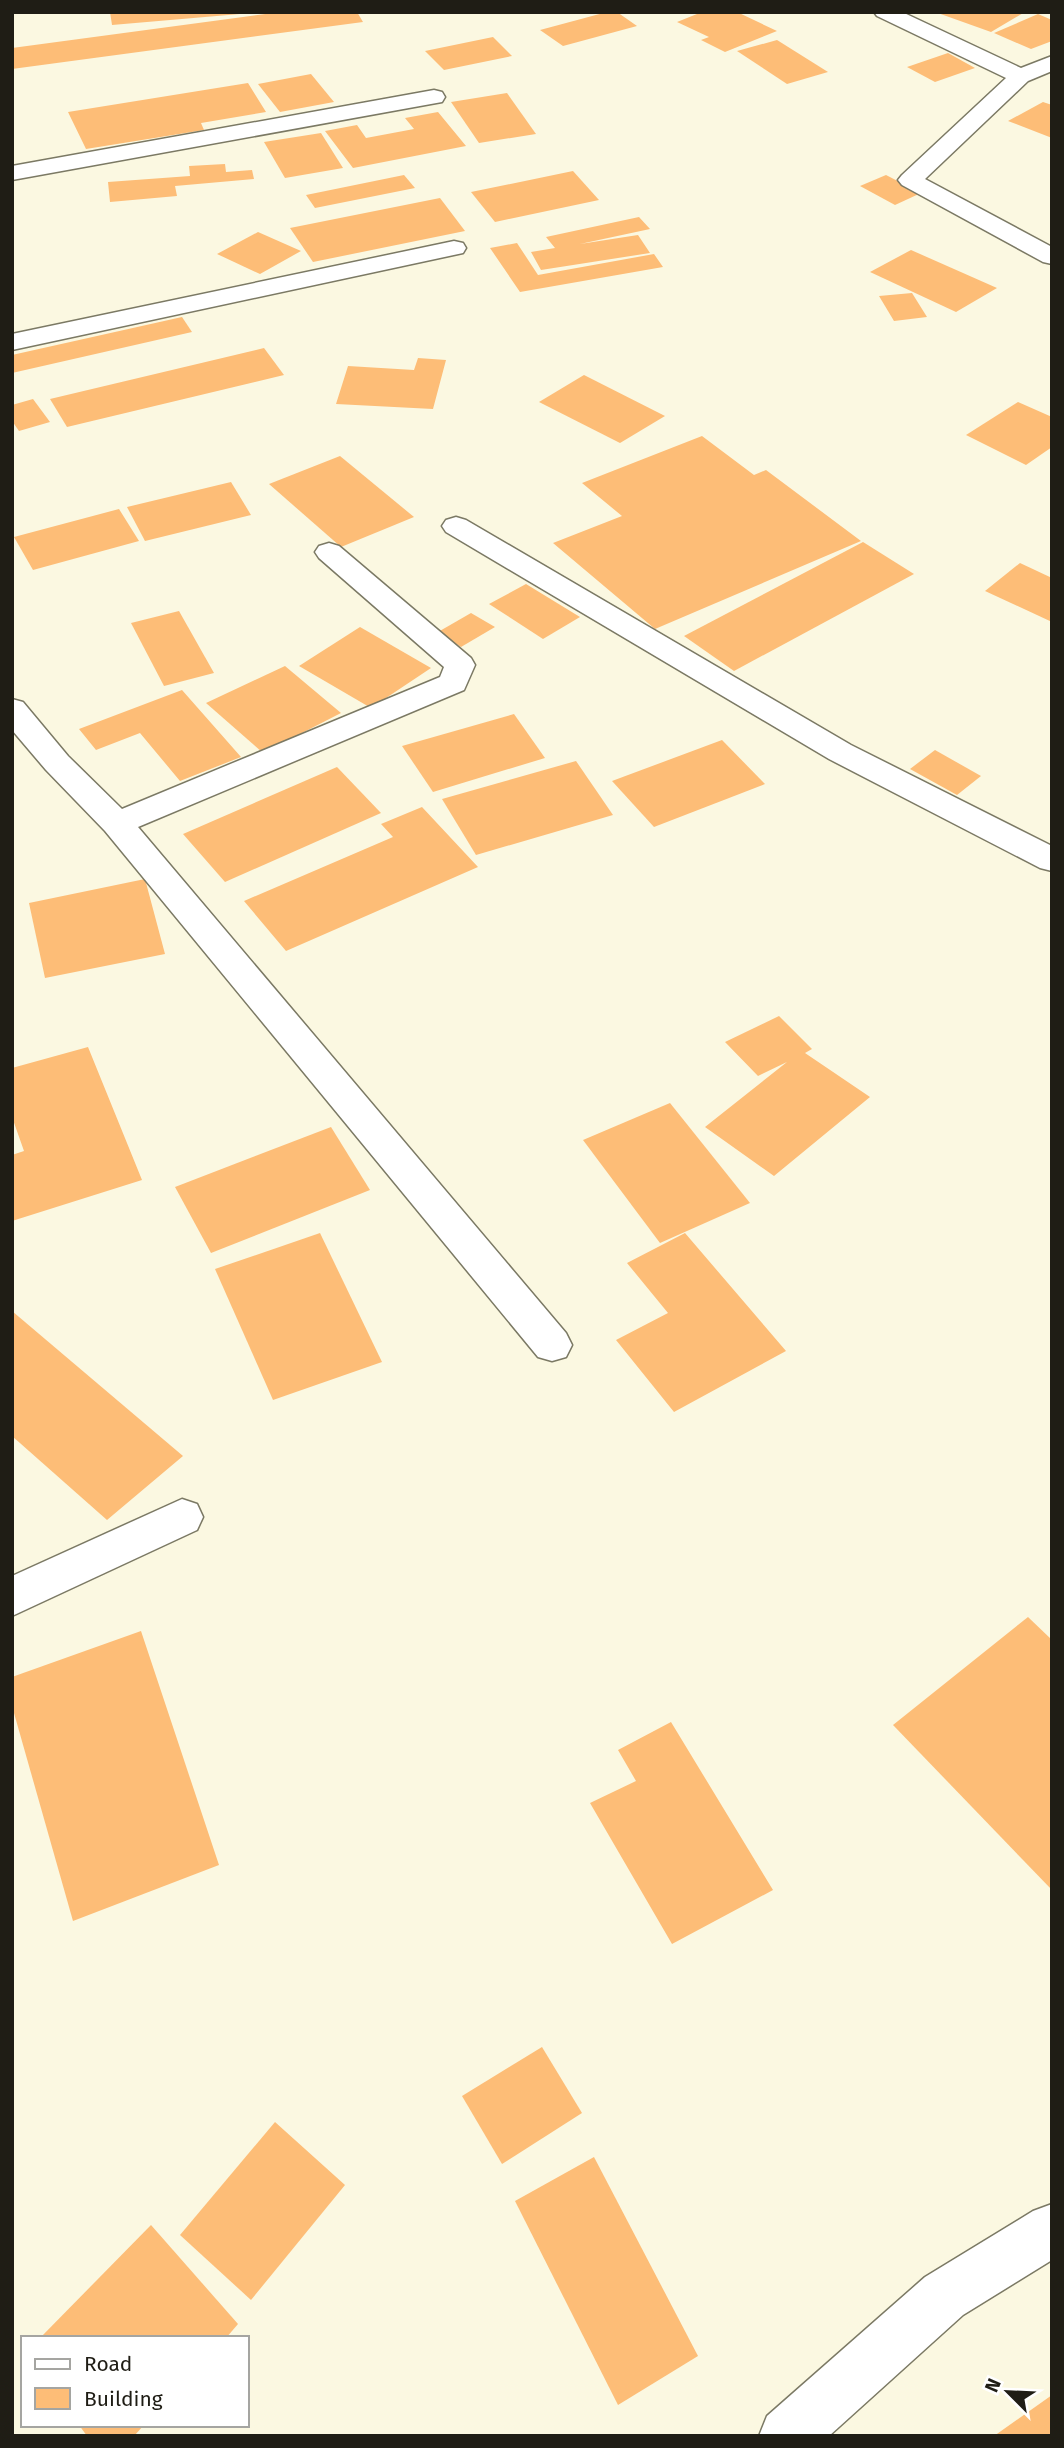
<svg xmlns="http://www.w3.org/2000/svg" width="1064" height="2448" viewBox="0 0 1064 2448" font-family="'Fira Sans',sans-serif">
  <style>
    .building { fill: #fdbd77 }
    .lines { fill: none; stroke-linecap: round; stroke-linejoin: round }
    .minor-casing { stroke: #7b7964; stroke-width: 3 }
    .minor { fill: #fff; fill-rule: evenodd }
  </style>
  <rect width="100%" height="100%" fill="#fbf8e1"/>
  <g class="building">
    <path d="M110,12H240V14L112,25Z"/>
    <path d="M280,12H357L363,22L12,69V48Z"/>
    <path d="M607,12H617L637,26L563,46L540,30Z"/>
    <path d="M702,12H737L777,31L725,52L701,40L709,37L677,22Z"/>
    <path d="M935,12H1025L991,32Z"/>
    <path d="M1038,14L1052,20V41L1031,49L994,33Z"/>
    <path d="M493,37L512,56L444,70L425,51Z"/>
    <path d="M777,40L828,72L787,84L737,51Z"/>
    <path d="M948,53L975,68L935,82L907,67Z"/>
    <path d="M311,74L334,102L280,112L258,84Z"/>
    <path d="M248,83L266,112L201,123L204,130L86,149L68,112Z"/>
    <path d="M507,93L536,134L479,143L451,102Z"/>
    <path d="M1043,102L1052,105V138L1008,121Z"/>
    <path d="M438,112L466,146L353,168L325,131L357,125L366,138L414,129L405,118Z"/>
    <path d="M321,133L343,168L285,178L264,142Z"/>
    <path d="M225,164L226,172L252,170L254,179L175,186L177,196L110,202L108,182L190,176L189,166Z"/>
    <path d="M573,171L599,200L495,222L471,192Z"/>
    <path d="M404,175L415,188L315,208L306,195Z"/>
    <path d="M886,175L921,193L895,205L860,186Z"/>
    <path d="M440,198L465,231L313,262L290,228Z"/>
    <path d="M639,217L650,229L580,244L638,235L650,253L541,270L531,252L555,248L546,237Z"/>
    <path d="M258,232L301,251L260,274L217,254Z"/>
    <path d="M517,243L538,275L654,254L663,267L520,292L490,248Z"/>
    <path d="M911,250L997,288L956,312L870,272Z"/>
    <path d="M912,293L927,317L894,321L879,296Z"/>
    <path d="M182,317L192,332L12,373V355Z"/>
    <path d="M264,348L284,375L67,427L50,399Z"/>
    <path d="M418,358L446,360L433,409L336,404L348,366L414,370Z"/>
    <path d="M584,375L665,416L620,443L539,402Z"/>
    <path d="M33,399L50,422L19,431L12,421V405Z"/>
    <path d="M1018,402L1052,417V447L1026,465L966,435Z"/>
    <path d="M702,436L754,475L766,470L861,541L655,629L553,543L622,516L582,483Z"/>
    <path d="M340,456L414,517L341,547L269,484Z"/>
    <path d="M231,482L251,515L145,541L127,507Z"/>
    <path d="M119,509L139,541L33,570L14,537Z"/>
    <path d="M863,542L914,574L734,671L684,636Z"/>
    <path d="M1020,563L1052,578V622L985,591Z"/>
    <path d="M526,584L580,617L543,639L489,604Z"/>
    <path d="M179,611L214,673L164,686L131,623Z"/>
    <path d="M471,613L495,627L461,647L438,632Z"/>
    <path d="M360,627L431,668L371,708L299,666Z"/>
    <path d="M285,666L341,713L263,753L206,703Z"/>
    <path d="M182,690L241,757L180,781L140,733L96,750L79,729Z"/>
    <path d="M514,714L545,758L433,792L402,746Z"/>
    <path d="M722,740L765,784L654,827L612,781Z"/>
    <path d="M935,750L981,776L957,795L910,769Z"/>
    <path d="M576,761L613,815L476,855L442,799Z"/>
    <path d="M337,767L381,813L225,882L183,834Z"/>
    <path d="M422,807L478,867L286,951L244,901L393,837L381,824Z"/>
    <path d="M145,879L165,954L45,978L29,903Z"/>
    <path d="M779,1016L812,1049L805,1053L870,1097L774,1176L705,1127L787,1062L758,1076L725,1042Z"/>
    <path d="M88,1047L142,1180L12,1221V1155L24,1151L12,1117V1068Z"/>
    <path d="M670,1103L750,1203L660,1243L583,1140Z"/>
    <path d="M331,1127L370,1190L211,1253L175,1187Z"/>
    <path d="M320,1233L382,1362L273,1400L215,1269Z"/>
    <path d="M685,1233L786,1351L674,1412L616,1340L668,1313L627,1263Z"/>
    <path d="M12,1311L183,1456L107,1520L12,1436Z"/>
    <path d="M1028,1617L1052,1640V1890L893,1725Z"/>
    <path d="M141,1631L219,1865L73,1921L12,1706V1677Z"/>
    <path d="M671,1722L773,1890L672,1944L590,1803L636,1781L618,1750Z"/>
    <path d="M542,2047L582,2113L502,2164L462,2096Z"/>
    <path d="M275,2122L345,2185L251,2300L180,2235Z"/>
    <path d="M594,2157L698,2356L618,2405L515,2201Z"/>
    <path d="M151,2225L238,2324L226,2338H40Z"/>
    <path d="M1052,2395V2436H994Z"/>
    <path d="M79,2425H144L134,2436H87Z"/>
  </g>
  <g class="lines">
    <defs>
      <g id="minor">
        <path d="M874,12H902L1021,68L1052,56V71L1028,81L925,179L1052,247V264L1043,262L902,185L898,180L902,175L1006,78L877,16Z"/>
        <path d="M434,90L442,92L445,97L442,102L12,180V166Z"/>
        <path d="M454,241L463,243L466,248L463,253L12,350V334Z"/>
        <path d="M456,517L466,520L851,745L1052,846V871L1040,868L829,759L446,532L442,526L446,520Z"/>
        <path d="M329,543L339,546L471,658L475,665L464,690L138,827L566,1333L572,1345L566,1357L552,1361L538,1357L105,831L46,770L12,730V699L23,702L68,756L122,809L440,677L444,667L319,558L315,552L319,546Z"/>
        <path d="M182,1499L197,1504L203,1517L197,1530L12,1616V1576Z"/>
        <path d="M1052,2204V2260L963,2315L829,2436H759L767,2416L925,2277L1033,2211Z"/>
      </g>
    </defs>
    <use href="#minor" class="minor-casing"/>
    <use href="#minor" class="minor"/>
  </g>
  <rect width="1064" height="2448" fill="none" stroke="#1f1d15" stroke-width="28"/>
  <rect x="21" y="2336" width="228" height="91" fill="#ffffff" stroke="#a5a5a1" stroke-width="2"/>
  <rect x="35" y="2359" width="35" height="10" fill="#ffffff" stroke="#a5a5a1" stroke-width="2"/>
  <text x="84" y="2371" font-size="21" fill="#1f1d15">Road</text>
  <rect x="35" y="2388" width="35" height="21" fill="#fdbd77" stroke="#a5a5a1" stroke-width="2"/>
  <text x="84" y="2406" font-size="21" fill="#1f1d15">Building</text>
  <g transform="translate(1008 2392) rotate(294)" stroke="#ffffff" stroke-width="5" paint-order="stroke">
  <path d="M0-5L12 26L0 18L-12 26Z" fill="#1f1d15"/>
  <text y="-10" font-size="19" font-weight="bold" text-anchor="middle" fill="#1f1d15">N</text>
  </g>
</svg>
